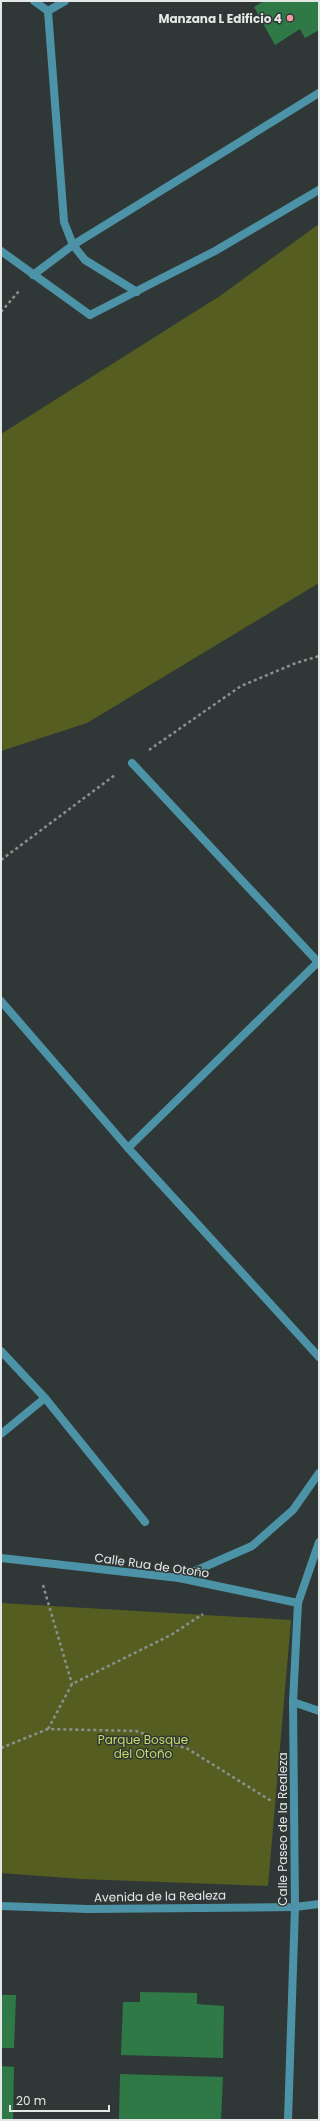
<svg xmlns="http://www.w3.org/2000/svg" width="320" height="2121" viewBox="0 0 320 2121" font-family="Poppins,sans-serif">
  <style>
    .green { fill: #555e20 }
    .building { fill: #2e7945 }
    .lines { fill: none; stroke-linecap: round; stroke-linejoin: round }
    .path { stroke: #8b9190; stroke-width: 2.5; stroke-dasharray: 3 3; stroke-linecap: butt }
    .service { stroke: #4d93a8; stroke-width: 8 }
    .minor { stroke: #4d93a8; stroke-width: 8 }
    .poi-dot { fill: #f49aa3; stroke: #303837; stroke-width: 1.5 }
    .labels { text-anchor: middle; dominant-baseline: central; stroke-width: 3; stroke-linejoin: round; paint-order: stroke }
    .poi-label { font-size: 12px; font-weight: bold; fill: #e3e8e7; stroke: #303837; text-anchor: end }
    .street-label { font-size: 12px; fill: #e3e8e7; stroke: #303837 }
    .park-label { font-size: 12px; fill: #c8d967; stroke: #303837 }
  </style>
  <rect width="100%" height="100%" fill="#303837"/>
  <g class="green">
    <path d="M319,224V583L87,723L1,751V434L220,296Z"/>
    <path d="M1,1603L291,1620L268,1886L81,1879L1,1873Z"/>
  </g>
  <g class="building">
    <path d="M264,1H319V30L305,38L300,29L275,45L254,7Z"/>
    <path d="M140,1992L197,1993V2004L224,2006L223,2058L121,2055L123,2002H140Z"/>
    <path d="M1,1995H16L14,2048H1Z"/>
    <path d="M1,2066L14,2067L13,2120H1Z"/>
    <path d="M120,2074L223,2077L221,2120H119Z"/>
  </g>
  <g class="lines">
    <g class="path">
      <path d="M1,312L19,291"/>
      <path d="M149,750L241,686L296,663L319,656"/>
      <path d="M1,860L115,775"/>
      <path d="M43,1585L72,1684"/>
      <path d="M48,1729L72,1684L171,1635L203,1614"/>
      <path d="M1,1748L48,1729L136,1731L188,1749L273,1802"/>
    </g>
    <g class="service">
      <path d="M34,1L48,11"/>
      <path d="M48,11L64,222L73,245L85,260L137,292"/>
      <path d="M48,11L65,1"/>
      <path d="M1,251L90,315"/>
      <path d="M33,275L73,245L319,93"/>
      <path d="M132,763L319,963"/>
      <path d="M1,1001L128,1148L319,1357"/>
      <path d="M128,1148L318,962"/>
      <path d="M1,1351L45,1398L145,1522"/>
      <path d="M1,1434L45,1398"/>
      <path d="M1,1558L179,1578L298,1603"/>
      <path d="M179,1578L252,1546L293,1510L319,1473"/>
      <path d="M293,1702L319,1711"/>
    </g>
    <g class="minor">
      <path d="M90,315L215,251L319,190"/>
      <path d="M1,1906L88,1909L295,1907L319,1904"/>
      <path d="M288,2120L295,1907L293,1702L298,1603L319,1542"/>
    </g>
  </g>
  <circle class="poi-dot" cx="290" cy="18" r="4"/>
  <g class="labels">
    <g class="poi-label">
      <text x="282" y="18">Manzana L Edificio 4</text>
    </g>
    <g class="street-label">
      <text transform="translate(152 1565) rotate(8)">Calle Rua de Otoño</text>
      <text transform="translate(282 1829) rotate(-90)">Calle Paseo de la Realeza</text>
      <text transform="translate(160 1896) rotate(-1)">Avenida de la Realeza</text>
    </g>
    <g class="park-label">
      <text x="143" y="1739">Parque Bosque<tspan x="143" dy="14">del Otoño</tspan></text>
    </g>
  </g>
  <rect width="320" height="2121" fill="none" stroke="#e3e8e7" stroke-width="4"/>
  <path d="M10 2105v6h99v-6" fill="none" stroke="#e3e8e7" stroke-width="2"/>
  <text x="16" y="2105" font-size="12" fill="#e3e8e7" stroke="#303837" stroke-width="3" paint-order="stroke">20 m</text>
</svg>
